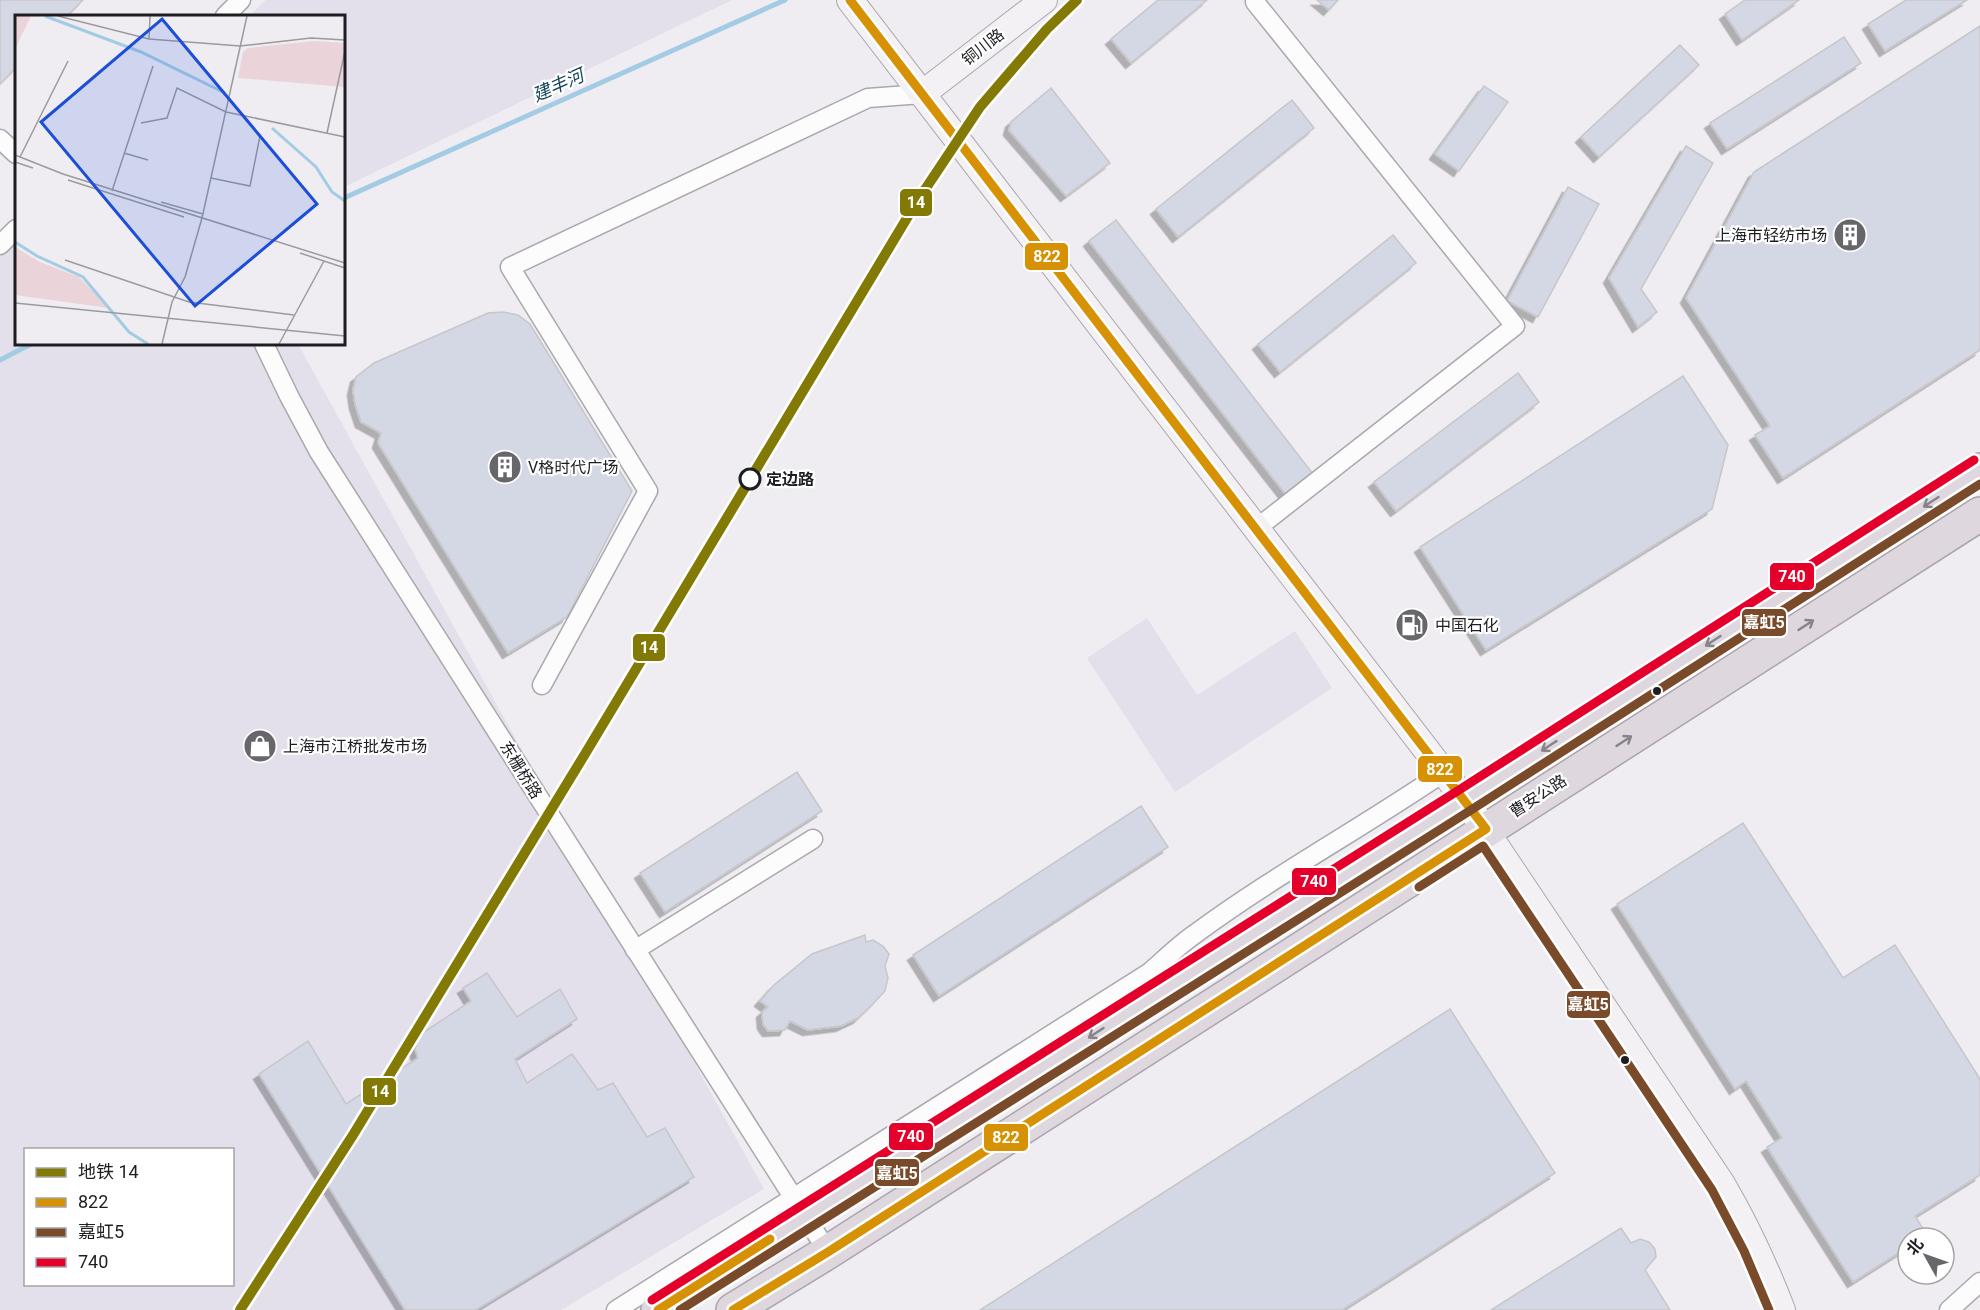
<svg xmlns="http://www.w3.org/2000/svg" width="1980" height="1310" viewBox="0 0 1980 1310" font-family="Roboto,'Noto Sans SC',sans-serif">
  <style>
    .built { fill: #e3e0eb; fill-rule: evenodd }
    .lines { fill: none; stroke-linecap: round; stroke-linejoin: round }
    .stream { stroke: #a4cbe4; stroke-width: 5 }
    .building { fill: #d4d8e4; stroke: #c7c6ca; stroke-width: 1.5; filter: url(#shadow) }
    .street-casing { stroke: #aaa8ac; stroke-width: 21 }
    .secondary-casing { stroke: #aaa8ac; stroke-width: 28 }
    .highway-casing { stroke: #aca4ad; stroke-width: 36 }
    .street { stroke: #fdfcfd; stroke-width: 18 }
    .secondary { stroke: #f3f1f4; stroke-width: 26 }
    .highway { stroke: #ded7de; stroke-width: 33 }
    .bus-1-casing { stroke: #fff; stroke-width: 14 }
    .bus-2-casing { stroke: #fff; stroke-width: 14 }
    .bus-3-casing { stroke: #fff; stroke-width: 14 }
    .bus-1 { stroke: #d69105; stroke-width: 9 }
    .bus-2 { stroke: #7a4b2a; stroke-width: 9 }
    .bus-3 { stroke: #e4002b; stroke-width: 9 }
    .metro-1-casing { stroke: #fff; stroke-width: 15 }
    .metro-1 { stroke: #827a04; stroke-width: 10 }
    .oneway { stroke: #888389 }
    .stop-dot { fill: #fff; stroke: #1e1d21; stroke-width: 3 }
    .bus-dot { fill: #1e1d21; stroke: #fff; stroke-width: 2 }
    .labels { text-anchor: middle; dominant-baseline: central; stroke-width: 4.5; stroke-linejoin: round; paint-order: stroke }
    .street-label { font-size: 16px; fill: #1e1d21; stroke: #fff }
    .poi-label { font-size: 16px; fill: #1e1d21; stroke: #fff; text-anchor: start }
    .stop-label { font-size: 16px; font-weight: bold; fill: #1e1d21; stroke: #fff; text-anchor: start }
    .water-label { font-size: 18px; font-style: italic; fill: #17455c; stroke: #fff }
    .inset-river { fill: none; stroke: #a4cbe4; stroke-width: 3 }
    .inset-road { fill: none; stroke: #9b9a9e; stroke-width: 1.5 }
    .view { fill: #1d4ed8; fill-opacity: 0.15; stroke: #1d4ed8; stroke-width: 3 }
    .inset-edge { fill: none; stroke: #1e1d21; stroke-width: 3 }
    .line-badge { stroke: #fff; stroke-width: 2 }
    .badge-label { font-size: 16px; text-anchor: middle; font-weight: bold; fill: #fff }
  </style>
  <defs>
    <filter id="shadow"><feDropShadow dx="-5.5" dy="5.5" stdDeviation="0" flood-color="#0004"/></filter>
  </defs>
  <rect width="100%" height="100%" fill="#efedf2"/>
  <g class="built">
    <path d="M266,0H732L344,187V16H249Z"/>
    <path d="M16,240V344H298L764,1189L561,1310H0V256ZM26,1150H232V1284H26Z"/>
    <path d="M1147,618L1197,695L1295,631L1332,688L1175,792L1087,658Z"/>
  </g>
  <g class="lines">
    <g class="stream">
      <path d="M344,198L785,0"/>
      <path d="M0,360L31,344"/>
    </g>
  </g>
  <g class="building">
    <path d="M0,0H83L67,16H16V68L0,84Z"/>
    <path d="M1158,0H1207L1131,63L1111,39Z"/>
    <path d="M1317,0H1338L1329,10Z"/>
    <path d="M1745,0H1799L1742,40L1725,14Z"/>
    <path d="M1906,0H1967L1885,51L1868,24Z"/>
    <path d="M1980,26V350L1783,478L1755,435L1770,426L1686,298L1754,172Z"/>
    <path d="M1844,37L1861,63L1727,149L1710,123Z"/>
    <path d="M1680,45L1699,65L1599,157L1581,137Z"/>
    <path d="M1484,86L1508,102L1459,171L1435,154Z"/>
    <path d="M1051,88L1110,163L1066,196L1009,130L1011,122Z"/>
    <path d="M1292,100L1314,128L1178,237L1156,209Z"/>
    <path d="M1686,146L1713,163L1641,289L1657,312L1638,327L1609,278Z"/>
    <path d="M1568,187L1599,204L1538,317L1507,301Z"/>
    <path d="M1116,220L1313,474L1286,495L1089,241Z"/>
    <path d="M1393,235L1416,263L1280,372L1258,344Z"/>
    <path d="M503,312L518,315L530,324L632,491L567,617L508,653L378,443L381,433L361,422L355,404L353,390L356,377L374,363L488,313Z"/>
    <path d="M1518,373L1539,402L1396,511L1374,482Z"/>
    <path d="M1683,376L1728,445L1712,509L1486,650L1420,547Z"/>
    <path d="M797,772L822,811L665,912L640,873Z"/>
    <path d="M1141,806L1168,847L939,996L913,955Z"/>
    <path d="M1743,823L1843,978L1895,945L1980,1079V1175L1915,1216L1927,1235L1923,1238H1908V1247L1853,1282L1767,1147L1782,1138L1746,1081L1735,1089L1617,904Z"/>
    <path d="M865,935L866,942L873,940L883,946L889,954L885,966L888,978L885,991L872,1005L858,1018L841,1026L808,1030L790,1021L785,1030L768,1031L763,1024L762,1012L768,1007L760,1001L774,985L812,954Z"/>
    <path d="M487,973L517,1017L560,989L577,1019L515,1059L527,1083L572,1054L598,1090L613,1083L647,1137L665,1128L694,1177L476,1310H405L259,1074L308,1041L346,1104L418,1058L415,1049L421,1034L471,1001L463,988Z"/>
    <path d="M1450,1009L1555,1173L1342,1310H980Z"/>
    <path d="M1621,1228L1631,1243L1640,1239L1649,1242L1655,1249L1656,1257L1645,1270L1670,1310H1491Z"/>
  </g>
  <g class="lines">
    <defs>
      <g id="street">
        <path d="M1255,2L1515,326L1257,528"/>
        <path d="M225,16L241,0"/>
        <path d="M0,139L16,154"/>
        <path d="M0,245L16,229"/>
        <path d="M264,344L289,396L319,452L828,1252"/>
        <path d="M542,685L648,491L510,267L868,98L922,94"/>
        <path d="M635,950L813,839"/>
        <path d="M616,1310L1150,972C1165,959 1179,945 1195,934C1275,875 1362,828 1444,772"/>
        <path d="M1949,1310L1980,1282"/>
      </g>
      <g id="secondary">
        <path d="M850,0L1465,800L1722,1184C1746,1225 1765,1266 1782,1310"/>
        <path d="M922,94L1044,0"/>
      </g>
      <g id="highway">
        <path d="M658,1310L1465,800L1980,470"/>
        <path d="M733,1310L828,1252L1980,514"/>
      </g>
    </defs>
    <use href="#street" class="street-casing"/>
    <use href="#secondary" class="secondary-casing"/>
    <use href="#highway" class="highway-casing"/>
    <use href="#street" class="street"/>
    <use href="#secondary" class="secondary"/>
    <use href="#highway" class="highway"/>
    <defs>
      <g id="bus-1">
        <path d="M658,1310L770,1239"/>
        <path d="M733,1310L828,1252L1486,829L850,0"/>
      </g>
      <g id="bus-2">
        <path d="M1419,887L1483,846L1712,1190L1744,1251L1769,1310"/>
        <path d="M680,1310L1471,810L1980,484"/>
      </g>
      <path id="bus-3" d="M652,1300L1459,790L1974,460"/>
    </defs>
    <use href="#bus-1" class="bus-1-casing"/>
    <use href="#bus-2" class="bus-2-casing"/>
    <use href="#bus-3" class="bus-3-casing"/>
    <use href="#bus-1" class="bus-1"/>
    <use href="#bus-2" class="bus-2"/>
    <use href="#bus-3" class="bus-3"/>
    <defs>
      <path id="metro-1" d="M240,1310L353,1135L585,754L916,203L980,107L1047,29L1077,0"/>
    </defs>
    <use href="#metro-1" class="metro-1-casing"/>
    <use href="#metro-1" class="metro-1"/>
  </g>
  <defs><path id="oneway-shaft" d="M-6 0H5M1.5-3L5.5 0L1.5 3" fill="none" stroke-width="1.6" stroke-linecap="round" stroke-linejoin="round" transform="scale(1.5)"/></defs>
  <g class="oneway">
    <use href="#oneway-shaft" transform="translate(1931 502) rotate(147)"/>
    <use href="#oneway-shaft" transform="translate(1806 625) rotate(-33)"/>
    <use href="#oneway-shaft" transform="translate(1713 641) rotate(147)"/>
    <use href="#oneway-shaft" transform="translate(1624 741) rotate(-33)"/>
    <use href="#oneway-shaft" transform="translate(1549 746) rotate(147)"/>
    <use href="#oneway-shaft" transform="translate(1096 1033) rotate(147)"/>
  </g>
  <defs>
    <symbol id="building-disc" viewBox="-11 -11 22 22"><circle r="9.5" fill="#67666a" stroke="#fff"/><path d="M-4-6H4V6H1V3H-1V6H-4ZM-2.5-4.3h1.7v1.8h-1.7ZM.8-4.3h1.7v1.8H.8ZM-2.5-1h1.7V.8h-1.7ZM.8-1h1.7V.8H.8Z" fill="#fff"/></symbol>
    <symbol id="fuel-disc" viewBox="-11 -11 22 22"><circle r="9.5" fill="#67666a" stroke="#fff"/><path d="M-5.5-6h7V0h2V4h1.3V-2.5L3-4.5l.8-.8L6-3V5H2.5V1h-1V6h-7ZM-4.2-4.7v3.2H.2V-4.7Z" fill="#fff"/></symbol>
    <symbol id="shop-disc" viewBox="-11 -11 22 22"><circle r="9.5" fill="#67666a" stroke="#fff"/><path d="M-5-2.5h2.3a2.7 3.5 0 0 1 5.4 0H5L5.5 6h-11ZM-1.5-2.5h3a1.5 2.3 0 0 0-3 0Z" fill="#fff"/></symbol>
  </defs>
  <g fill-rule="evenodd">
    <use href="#building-disc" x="1831" y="216" width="38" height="38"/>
    <use href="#building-disc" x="486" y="448" width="38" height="38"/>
    <use href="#fuel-disc" x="1393" y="606" width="38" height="38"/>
    <use href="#shop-disc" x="241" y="727" width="38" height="38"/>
  </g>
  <circle class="stop-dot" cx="750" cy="479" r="10"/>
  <g class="bus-dot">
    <circle cx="1657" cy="691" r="5"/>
    <circle cx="1625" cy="1060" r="5"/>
  </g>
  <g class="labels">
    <g class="street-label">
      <text transform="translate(983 47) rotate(-38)">铜川路</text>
      <text transform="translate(521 770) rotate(58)">东栅桥路</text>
      <text transform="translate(1538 796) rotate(-33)">曹安公路</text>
    </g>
    <g class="poi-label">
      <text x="1827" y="235" text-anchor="end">上海市轻纺市场</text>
      <text x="528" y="467">V格时代广场</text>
      <text x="1435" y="625">中国石化</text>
      <text x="283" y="746">上海市江桥批发市场</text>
    </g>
    <g class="stop-label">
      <text x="766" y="479">定边路</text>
    </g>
    <g class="water-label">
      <text transform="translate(558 85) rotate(-24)">建丰河</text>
    </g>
  </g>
  <g transform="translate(15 15)">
    <rect width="330" height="330" fill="#efedf2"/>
    <path d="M0,1H16L0,34ZM300,26L330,28V72L223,63L228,37L233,33ZM0,232L25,247L64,262L94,293L0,280Z" fill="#ebd3da"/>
    <path class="inset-river" d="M30,1L126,37L210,78M257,113L301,152L317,177L330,186M0,227L22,241L68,262L114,317L133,329"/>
    <path class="inset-road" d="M43,1L134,24L225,31L296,23L330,25M134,24L135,1M126,108L152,103L162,73L211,97L330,122M312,118L330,36M109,138L133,145M0,140L48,159L330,248M5,142L53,46M0,147L18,153M196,163L235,171L245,121M53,165L169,202M97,176L138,51M146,187L188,199M285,238L330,253M50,245L174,287L279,300M0,288L330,321M147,329L157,287L170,262L187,203L232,1M264,329L309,246"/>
    <path class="view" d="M147,4L302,189L180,291L26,107Z"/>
    <rect width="330" height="330" class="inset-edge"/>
  </g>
  <g class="line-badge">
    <rect x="899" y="188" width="34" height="29" rx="6" fill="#827a04"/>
    <rect x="1024" y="242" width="45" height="29" rx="6" fill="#d69105"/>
    <rect x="1769" y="562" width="46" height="29" rx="6" fill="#e4002b"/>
    <rect x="1741" y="608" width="46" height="29" rx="6" fill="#7a4b2a"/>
    <rect x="632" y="633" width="34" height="29" rx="6" fill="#827a04"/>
    <rect x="1417" y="755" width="46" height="28" rx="6" fill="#d69105"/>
    <rect x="1291" y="867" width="46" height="29" rx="6" fill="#e4002b"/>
    <rect x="1566" y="990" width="45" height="29" rx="6" fill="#7a4b2a"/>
    <rect x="362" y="1077" width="35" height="29" rx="6" fill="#827a04"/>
    <rect x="888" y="1122" width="46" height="29" rx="6" fill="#e4002b"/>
    <rect x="983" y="1123" width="46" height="29" rx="6" fill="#d69105"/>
    <rect x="874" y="1158" width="46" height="29" rx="6" fill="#7a4b2a"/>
  </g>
  <g class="badge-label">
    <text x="916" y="208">14</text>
    <text x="1047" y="262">822</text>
    <text x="1792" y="582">740</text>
    <text x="1764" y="628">嘉虹5</text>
    <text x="649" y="653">14</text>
    <text x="1440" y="775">822</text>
    <text x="1314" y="887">740</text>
    <text x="1588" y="1010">嘉虹5</text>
    <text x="380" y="1097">14</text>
    <text x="911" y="1142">740</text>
    <text x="1006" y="1143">822</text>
    <text x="897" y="1179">嘉虹5</text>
  </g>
  <rect x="24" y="1148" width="210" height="138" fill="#ffffff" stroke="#a5a5a6" stroke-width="1.5"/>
  <rect x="36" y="1168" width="30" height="9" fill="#827a04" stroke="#a5a5a6" stroke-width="1.5"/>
  <text x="78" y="1178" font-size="18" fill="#1e1d21">地铁 14</text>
  <rect x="36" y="1198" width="30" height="9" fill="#d69105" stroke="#a5a5a6" stroke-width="1.5"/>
  <text x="78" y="1208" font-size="18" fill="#1e1d21">822</text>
  <rect x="36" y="1228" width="30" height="9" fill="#7a4b2a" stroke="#a5a5a6" stroke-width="1.5"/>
  <text x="78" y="1238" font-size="18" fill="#1e1d21">嘉虹5</text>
  <rect x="36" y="1258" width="30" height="9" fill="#e4002b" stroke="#a5a5a6" stroke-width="1.5"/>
  <text x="78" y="1268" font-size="18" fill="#1e1d21">740</text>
  <g transform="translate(1926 1256) rotate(310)"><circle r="28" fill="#ffffff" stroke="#a5a5a6" stroke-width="1.5"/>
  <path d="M0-4.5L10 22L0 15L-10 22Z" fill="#67666a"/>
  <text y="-9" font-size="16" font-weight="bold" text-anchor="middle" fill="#1e1d21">北</text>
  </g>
</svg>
